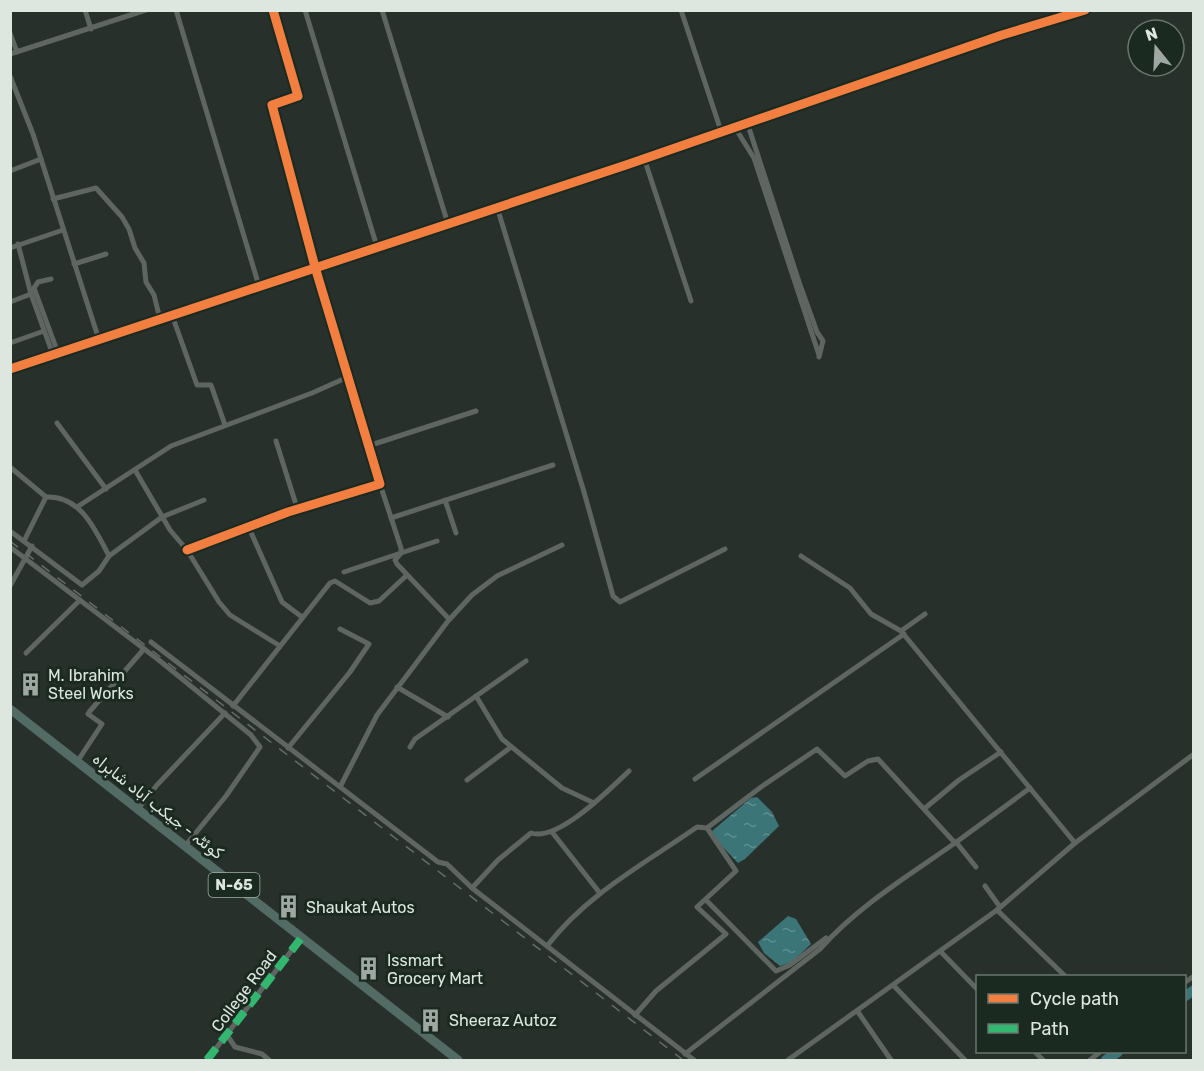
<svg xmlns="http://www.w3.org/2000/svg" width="1204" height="1071" viewBox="0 0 1204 1071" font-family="Rubik,Vazirmatn,sans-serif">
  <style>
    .water { fill: url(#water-ripples) }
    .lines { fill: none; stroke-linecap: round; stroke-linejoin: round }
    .river { stroke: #3b7577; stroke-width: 10 }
    .street { stroke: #5f6662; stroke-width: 5 }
    .highway { stroke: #526b64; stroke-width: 9 }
    .rail { stroke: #666c68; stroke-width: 1.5; stroke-dasharray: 10 10; stroke-linecap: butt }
    .quiet { stroke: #33b770; stroke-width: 8; stroke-dasharray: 15 8; stroke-linecap: butt }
    .cycleway-casing { stroke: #1b2a21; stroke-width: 13 }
    .cycleway { stroke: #f27e40; stroke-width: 9 }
    .labels { text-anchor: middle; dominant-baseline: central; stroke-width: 6; stroke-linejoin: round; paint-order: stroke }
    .shield { fill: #1b2a21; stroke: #a3aea7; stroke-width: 1.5 }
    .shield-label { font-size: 15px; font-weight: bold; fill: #dde7e0 }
    .poi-label { font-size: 16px; fill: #dde7e0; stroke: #1b2a21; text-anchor: start }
    .street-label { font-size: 16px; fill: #dde7e0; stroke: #1b2a21 }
  </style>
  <defs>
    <pattern id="water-ripples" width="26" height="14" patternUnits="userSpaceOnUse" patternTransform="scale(1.5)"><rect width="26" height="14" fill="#3b7577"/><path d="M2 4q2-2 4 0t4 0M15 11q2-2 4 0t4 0" fill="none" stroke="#608f90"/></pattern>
  </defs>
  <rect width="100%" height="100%" fill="#28302b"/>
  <g class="water">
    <path d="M757,797L772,812L779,826L745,859L738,863L717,841L712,831L751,798Z"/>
    <path d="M788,916L796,919L811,944L792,962L780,966L764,953L758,942Z"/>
  </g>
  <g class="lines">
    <g class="river">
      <path d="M1184,997L1194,990"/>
      <path d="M1106,1060L1118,1052"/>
    </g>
    <g class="street">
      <path d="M85,10L91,29"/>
      <path d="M176,10L259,286"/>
      <path d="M305,10L377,247"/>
      <path d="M382,10L448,224"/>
      <path d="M681,10L721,131"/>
      <path d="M10,33L17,52"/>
      <path d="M10,54L146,10"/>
      <path d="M10,76L33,134L99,340"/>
      <path d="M747,122L799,282L817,332L823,341L819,357"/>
      <path d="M734,126L754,158L819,355"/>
      <path d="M644,158L691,301"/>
      <path d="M10,171L41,159"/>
      <path d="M53,199L96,188L122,217L129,229L135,248L144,263L146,282L154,295L160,319"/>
      <path d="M497,207L584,492L613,596L620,602L725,549"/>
      <path d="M18,244L31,294L53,355"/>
      <path d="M10,248L63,230"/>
      <path d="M74,264L106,254"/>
      <path d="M51,279L38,282L34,288L58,353"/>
      <path d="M10,302L31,294"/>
      <path d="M172,315L197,385H211L225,425"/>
      <path d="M10,343L44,331"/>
      <path d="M10,369L626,165L1002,35L1085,10"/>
      <path d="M57,423L106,489"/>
      <path d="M276,441L298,511"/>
      <path d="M368,446L476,411"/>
      <path d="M10,467L46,497L24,541"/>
      <path d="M135,470L170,530L187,550L219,602L230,615L280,646"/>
      <path d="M380,484L401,548V553L395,560L397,564L449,619"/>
      <path d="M46,497C80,495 95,529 109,556"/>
      <path d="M445,500L456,533"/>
      <path d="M77,507L171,446L312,393L348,377"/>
      <path d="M391,518L553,465"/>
      <path d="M249,528L282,602L302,617"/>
      <path d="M10,531L82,585L99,571L109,556L162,517L204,500"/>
      <path d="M10,547L160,661L251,735L260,747L226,796L185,846"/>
      <path d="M187,550L288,512L380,484L315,267L272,105L298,96L273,10"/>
      <path d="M801,556L850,588L871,614L901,631"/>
      <path d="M344,572L437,541"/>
      <path d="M10,586L32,546"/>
      <path d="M925,614L901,631L1075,843"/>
      <path d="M151,642L438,862L447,864L472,888L694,1060"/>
      <path d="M26,653L80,600"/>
      <path d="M397,687L448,717"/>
      <path d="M476,696L502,739L562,788L594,803"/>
      <path d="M233,706L330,583L335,581L370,603L379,601L407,575"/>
      <path d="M410,747L415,739L526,661"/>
      <path d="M288,748L350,672L369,644L340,629"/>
      <path d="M77,762L102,724L88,714L90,711L144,649"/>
      <path d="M695,779L904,634"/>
      <path d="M467,780L511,747"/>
      <path d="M340,787L377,715L448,621L472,595L497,576L562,545"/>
      <path d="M138,809L157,785L225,713"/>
      <path d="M924,809L959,780L1001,752"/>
      <path d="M552,832L599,892"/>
      <path d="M956,842L976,867"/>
      <path d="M985,886L1000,907"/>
      <path d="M472,888L498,860L531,833C558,842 610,789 629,771"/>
      <path d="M706,900L776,971L790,965L826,938"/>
      <path d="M997,910L1065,976"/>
      <path d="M547,946C587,894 644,864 697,827L707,828L761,787L817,749L845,776L868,761L878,759L955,843L1030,788"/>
      <path d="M941,952L978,990"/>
      <path d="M1184,983L1194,976"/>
      <path d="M894,986L965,1060"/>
      <path d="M858,1012L891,1060"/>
      <path d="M635,1015L656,991L726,934L697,907L736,871L707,828"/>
      <path d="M227,1035L235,1047L262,1054L269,1060"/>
      <path d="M1035,1052L1043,1060"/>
      <path d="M685,1054L820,949C858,906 908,876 955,843"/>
      <path d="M207,1060L302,937"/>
      <path d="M788,1060L997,910L1075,843L1194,754"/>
      <path d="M1090,1060L1100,1052"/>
    </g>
    <path class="highway" d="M10,709L458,1060"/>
    <path class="rail" d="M10,541L683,1060"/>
    <path class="quiet" d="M207,1060L302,937"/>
    <defs>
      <g id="cycleway">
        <path d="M10,369L626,165L1002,35L1085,10"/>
        <path d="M187,550L288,512L380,484L315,267L272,105L298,96L273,10"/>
      </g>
    </defs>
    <use href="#cycleway" class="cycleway-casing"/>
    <use href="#cycleway" class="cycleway"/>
  </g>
  <defs>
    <symbol id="building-bare" viewBox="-9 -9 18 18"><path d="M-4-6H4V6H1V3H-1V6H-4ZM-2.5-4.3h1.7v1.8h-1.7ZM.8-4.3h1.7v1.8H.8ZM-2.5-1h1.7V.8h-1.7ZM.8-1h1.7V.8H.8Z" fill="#9ea7a1" stroke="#1b2a21" stroke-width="2.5" paint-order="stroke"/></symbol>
  </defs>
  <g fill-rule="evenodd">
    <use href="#building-bare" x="14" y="668" width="33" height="33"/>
    <use href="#building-bare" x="272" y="890" width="33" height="33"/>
    <use href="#building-bare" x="352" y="952" width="33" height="33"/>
    <use href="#building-bare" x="414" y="1004" width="33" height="33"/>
  </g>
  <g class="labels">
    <rect class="shield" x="208.5" y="873" width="51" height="24" rx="4.5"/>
    <g class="shield-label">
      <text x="234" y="885">N-65</text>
    </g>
    <g class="poi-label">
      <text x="48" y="675">M. Ibrahim<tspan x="48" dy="18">Steel Works</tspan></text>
      <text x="306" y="907">Shaukat Autos</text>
      <text x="387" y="960">Issmart<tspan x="387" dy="18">Grocery Mart</tspan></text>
      <text x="449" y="1020">Sheeraz Autoz</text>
    </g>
    <g class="street-label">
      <text transform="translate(158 806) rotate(38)">کوئٹہ - جیکب آباد شاہراہ</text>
      <text transform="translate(244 991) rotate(-53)">College Road</text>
    </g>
  </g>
  <rect width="1204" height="1071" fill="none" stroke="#dde7e0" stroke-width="24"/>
  <rect x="976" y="975" width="210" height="78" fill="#1b2a21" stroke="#69766d" stroke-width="1.5"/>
  <rect x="988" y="994" width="30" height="9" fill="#f27e40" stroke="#69766d" stroke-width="1.5"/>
  <text x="1030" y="1005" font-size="18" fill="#dde7e0">Cycle path</text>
  <rect x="988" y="1024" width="30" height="9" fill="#33b770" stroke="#69766d" stroke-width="1.5"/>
  <text x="1030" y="1035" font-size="18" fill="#dde7e0">Path</text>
  <g transform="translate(1156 48) rotate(342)"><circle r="28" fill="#1b2a21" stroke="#69766d" stroke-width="1.5"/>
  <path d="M0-4.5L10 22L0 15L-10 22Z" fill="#9ea7a1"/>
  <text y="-9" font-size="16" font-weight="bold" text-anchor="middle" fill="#dde7e0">N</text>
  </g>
</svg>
